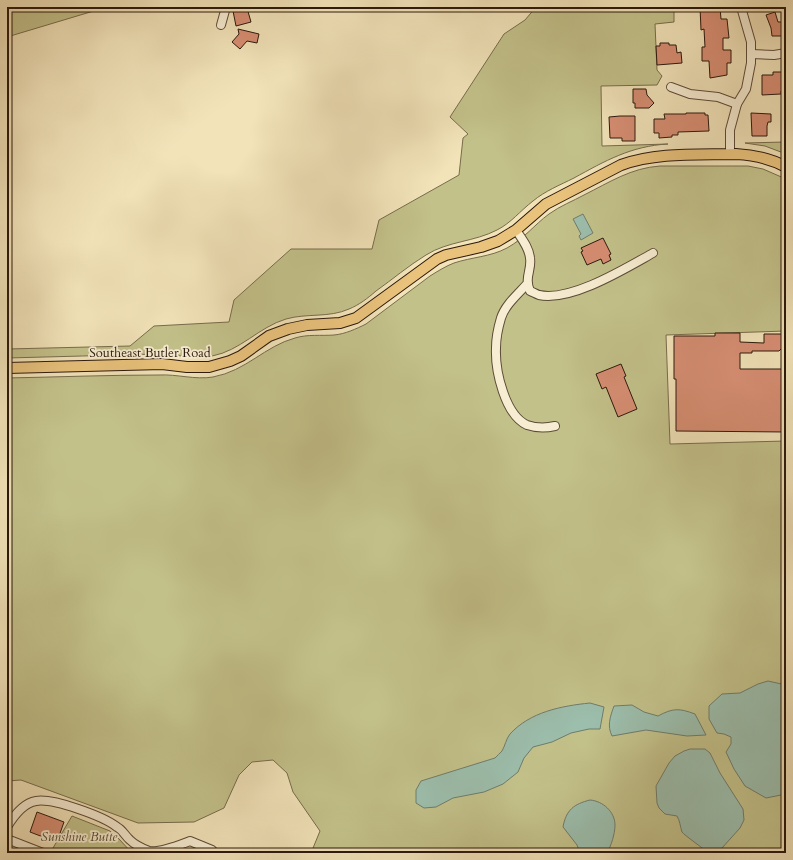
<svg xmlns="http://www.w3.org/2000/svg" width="793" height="860" viewBox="0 0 793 860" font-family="Cardo,serif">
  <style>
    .green { fill: #c3c18a; stroke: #776c4b }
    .water { fill: #9cbeac; stroke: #6f7c6c }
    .building { fill: #d78e73; stroke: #2b180c }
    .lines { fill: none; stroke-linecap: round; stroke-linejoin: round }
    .minor-casing { stroke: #5d4b37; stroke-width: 10 }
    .major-casing { stroke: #2b180c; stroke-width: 12 }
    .minor { stroke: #f7edd2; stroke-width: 8 }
    .major { stroke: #e9c27c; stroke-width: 10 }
    .labels { text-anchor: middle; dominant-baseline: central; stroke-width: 3.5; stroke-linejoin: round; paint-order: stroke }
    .street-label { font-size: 13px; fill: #2b180c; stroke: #f7edd2 }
    .park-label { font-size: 13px; font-style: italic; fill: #594b32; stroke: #f7edd2 }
  </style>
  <rect width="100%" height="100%" fill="#f2e3b9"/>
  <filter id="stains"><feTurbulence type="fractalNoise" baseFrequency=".005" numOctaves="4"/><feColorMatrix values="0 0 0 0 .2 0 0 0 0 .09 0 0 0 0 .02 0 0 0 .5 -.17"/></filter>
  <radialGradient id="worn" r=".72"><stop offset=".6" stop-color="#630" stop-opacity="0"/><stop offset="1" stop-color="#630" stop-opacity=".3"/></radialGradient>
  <g class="green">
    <path d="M7,7H107L7,37Z"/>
    <path d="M536,7H674V22L655,24L657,70L662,76L657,85L601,86L602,146L668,144C631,146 605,161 574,178C560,185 545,191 533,201C520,211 511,223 497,230C474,242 448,241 426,255C408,266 393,279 376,291C368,298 359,305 349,309C329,318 307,313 286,319C259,327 240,351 212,356C194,360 177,354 158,354C108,355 57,357 7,358V349L130,346L154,326L229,322L234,300L291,249H372L379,220L459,175L463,138L468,134L450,117L504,34L525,20Z"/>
    <path d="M786,109V154L765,146L745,143L785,142Z"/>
    <path d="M660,166H748L763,169L786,179V331L666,335L670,444L786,441V853H311L320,831L293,792L287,773L273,760L252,762L239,775L224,808L194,822L138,823L21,780L7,781V378C58,377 108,375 159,375C177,374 195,380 213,377C246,371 265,346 295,338C308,334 321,336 334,335C345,334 356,329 366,324L430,276C438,271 446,266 454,263C472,257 490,257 507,248C525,238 534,225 549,214C560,206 573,201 584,195C610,182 631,168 660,166Z"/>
    <path d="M72,816L110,831L119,839L132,853H50Z"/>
  </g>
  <g class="water">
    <path d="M583,214L593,233L581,240L579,236L581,234L573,219Z"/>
    <path d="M768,681L786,685V794L766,798L745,786L734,769L726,752L731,744V737L724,734L717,733L709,719V706L722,694L740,693L758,684Z"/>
    <path d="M590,703L604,707L600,729H589L571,733L552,742L533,747L524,758L518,772L503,784L484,792L453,798L436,807L424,808L416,803V790L421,781L495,758C497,756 500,753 502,751C505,746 506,739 510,734C530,712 561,706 590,703Z"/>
    <path d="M632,705L644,712L658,716C673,708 679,708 695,714L706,735L687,736L646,730L612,736C607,726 610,717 614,706Z"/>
    <path d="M690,749H705L710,753L720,773L743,809L744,820L740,828L722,848L715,853H708C703,848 684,835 682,832C680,826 680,821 677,816L665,814L659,808L657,803L656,786L669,763L675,756L684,751Z"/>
    <path d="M590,800C603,801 615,812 615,825C615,834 611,846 607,853H580L577,845L563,827C566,810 574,804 590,800Z"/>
  </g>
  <g class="building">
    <path d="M700,7H720L721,19H727L729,38H723V50H731V63H727V75L710,78L709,61H702V47H705L704,29L701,30Z"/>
    <path d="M247,8L251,22L236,26L233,11Z"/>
    <path d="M775,12L778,22H783V24L786,23V36H772L771,28L766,15Z"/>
    <path d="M238,29L259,34L257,43L247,41L240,49L232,42L239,34Z"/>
    <path d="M660,43H669V45H676L677,53L681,52L682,63L657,65L656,46H660Z"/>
    <path d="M773,72H785V91H781V94L762,95V75H773Z"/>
    <path d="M633,89H646L647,95L654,103L649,108H635V103H633Z"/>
    <path d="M686,113H705V115H708L709,131L678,132V135H672V137L659,138V133H654V119H665L664,114H686Z"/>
    <path d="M751,113L771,114V122H768L767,126V136H752Z"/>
    <path d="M620,116H635V141H622V138H610L609,117Z"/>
    <path d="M603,238L611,254L609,255L611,260L603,264L601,259L587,265L581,252L583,251L581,248Z"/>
    <path d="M715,333H740V342L764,343V334H785V345L779,351H752V353H740V369H786V432L676,431V379H674V336H715Z"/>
    <path d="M621,364L626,376L624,377L637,409L618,417L606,387L602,389L596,374Z"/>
    <path d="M37,812L64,822L58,839L52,837L51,840L30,832Z"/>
  </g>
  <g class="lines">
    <defs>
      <g id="minor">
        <path d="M221,25L226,7"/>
        <path d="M751,54L774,55L786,53"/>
        <path d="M671,87L690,94L718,97L737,104"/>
        <path d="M730,155V130L737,104L746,89L751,63V42L741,7"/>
        <path d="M516,230C521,238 529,247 530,258C532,270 524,277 530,291C533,292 536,294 539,295C571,302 626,268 653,253"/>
        <path d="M527,284C518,294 505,305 501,318C498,328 496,338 496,348C495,371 505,415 527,425C536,428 546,428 555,426"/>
        <path d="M7,827C13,817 23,803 36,801C53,798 103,816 117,827C123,830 125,836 130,840C134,844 144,849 149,851C160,853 179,845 190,841L212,850L215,853"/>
        <path d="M7,839L43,853"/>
      </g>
      <path id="major" d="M7,368L162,364L187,367H209L230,361L241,356L269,336L288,329L307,325L340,323L356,318L437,259L446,255L481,247L498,241L516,230L546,204L621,165C657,152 698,155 736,154C754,155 770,158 786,167"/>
    </defs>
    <use href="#minor" class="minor-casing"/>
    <use href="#major" class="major-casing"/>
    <use href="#minor" class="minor"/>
    <use href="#major" class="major"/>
  </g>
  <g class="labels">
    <g class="street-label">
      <text x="150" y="353">Southeast Butler Road</text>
    </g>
    <g class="park-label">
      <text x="79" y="837">Sunshine Butte</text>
    </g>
  </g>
  <rect width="793" height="860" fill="none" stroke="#f2e3b9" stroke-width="24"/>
  <rect x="8" y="8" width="777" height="844" fill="none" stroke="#2b180c" stroke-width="2"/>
  <rect x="12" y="12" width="769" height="836" fill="none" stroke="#2b180c"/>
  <rect width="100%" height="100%" filter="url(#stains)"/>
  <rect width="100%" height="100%" fill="url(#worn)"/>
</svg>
